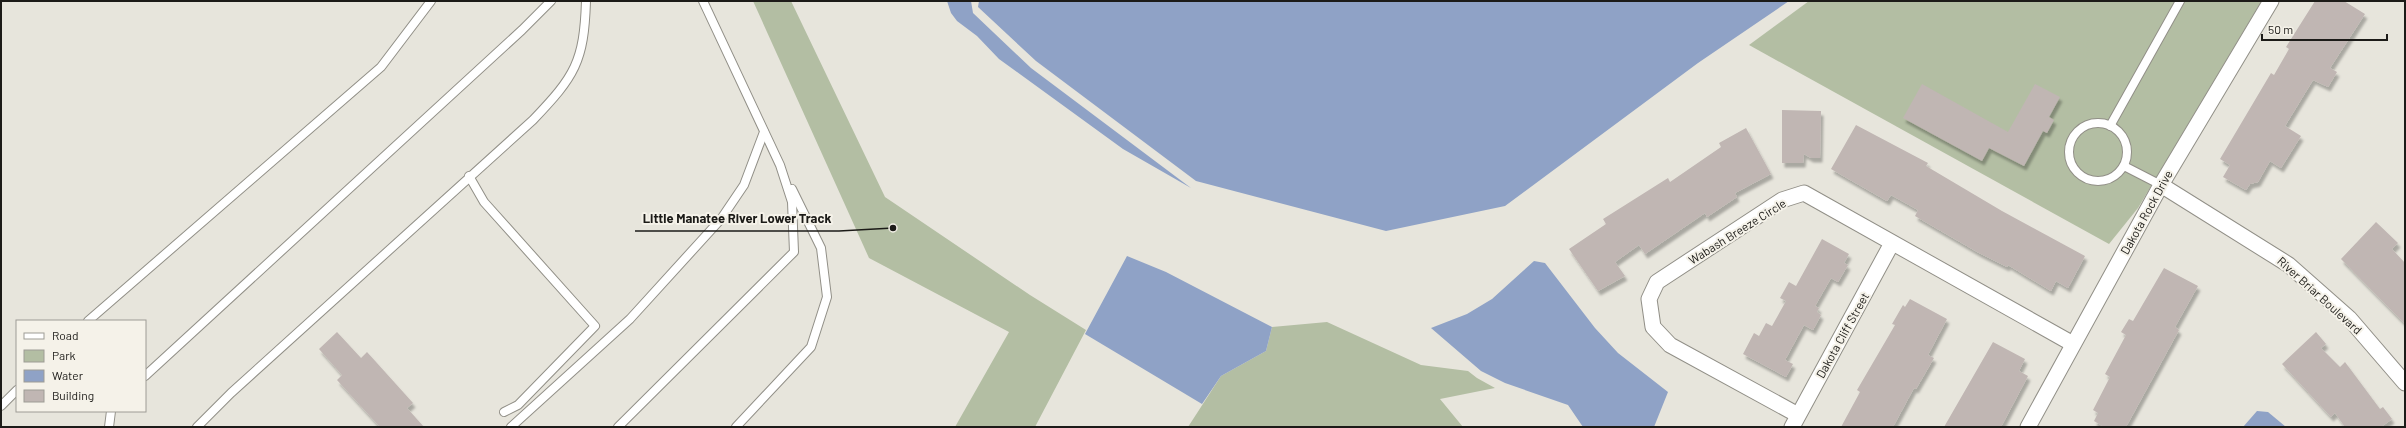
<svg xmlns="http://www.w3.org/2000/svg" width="2406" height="428" viewBox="0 0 2406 428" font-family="Barlow,sans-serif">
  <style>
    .green { fill: #b3bea3 }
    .water { fill: #8fa2c6 }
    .building { fill: #c0b6b3; filter: url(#shadow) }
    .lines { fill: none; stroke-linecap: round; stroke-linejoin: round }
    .service-casing { stroke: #918f87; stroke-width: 10 }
    .minor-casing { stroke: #918f87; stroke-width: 17 }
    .service { stroke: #fff; stroke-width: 8 }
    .minor { stroke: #fff; stroke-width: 15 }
    .labels { text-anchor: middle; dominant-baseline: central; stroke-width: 4; stroke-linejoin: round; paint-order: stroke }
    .street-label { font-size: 12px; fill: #1c1b18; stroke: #f5f2e9 }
    .leader { fill: none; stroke: #1c1b18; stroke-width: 1.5 }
    .callout-dot { fill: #1c1b18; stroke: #f5f2e9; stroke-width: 1.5 }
    .callout-label { font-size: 13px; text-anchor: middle; font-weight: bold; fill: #1c1b18; stroke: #f5f2e9; stroke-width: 4; stroke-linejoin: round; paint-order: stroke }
  </style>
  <defs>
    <filter id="shadow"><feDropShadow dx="2.5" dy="4.5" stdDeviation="1" flood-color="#0004"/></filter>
  </defs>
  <rect width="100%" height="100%" fill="#e7e5dc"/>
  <g class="green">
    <path d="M753,1H791L885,197L1030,295L1086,330L1035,427H955L1009,332L869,258Z"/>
    <path d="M1809,1H2260L2261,2L2138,208L2109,244L1749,45Z"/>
    <path d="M1327,322L1421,365L1468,371L1477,378L1495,388L1440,399L1463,427H1188L1221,376L1266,351L1272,327Z"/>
  </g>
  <g class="water">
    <path d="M947,1H971L973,13L1031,68L1191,188L1123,149L999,59L977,36L957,21L951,13Z"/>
    <path d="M979,1H1789L1698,63L1505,206L1386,231L1196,181L1036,61L978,7Z"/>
    <path d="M1127,256L1166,272L1272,327L1266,351L1221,376L1202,404L1085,334Z"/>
    <path d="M1534,261L1545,263L1595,328L1618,353L1668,392L1654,427H1583L1568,405L1505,383L1481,371L1431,328L1467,314L1492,299Z"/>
    <path d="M2257,411L2268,412L2286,427H2243Z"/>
  </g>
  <g class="building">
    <path d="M2315,1H2344L2365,14L2330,68L2337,72L2328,87L2313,80L2285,126L2301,136L2281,168L2270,161L2258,182L2250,184L2246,190L2223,177L2230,165L2220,159L2271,73L2274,75L2289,49L2286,47Z"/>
    <path d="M1922,84L2008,132L2035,84L2060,97L2049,117L2054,120L2047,133L2043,131L2024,166L1989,148L1982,161L1903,118Z"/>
    <path d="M1782,110L1821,111L1820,158H1811L1804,154L1803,163H1782Z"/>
    <path d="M1856,125L1928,163L1926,166L2002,211L2085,256L2068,288L2056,281L2051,291L2008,265L2007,267L1979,253L1915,216L1918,210L1891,195L1887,201L1831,169Z"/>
    <path d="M1746,128L1771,174L1735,193L1737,197L1707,217L1705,213L1645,254L1639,245L1615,262L1625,276L1598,291L1569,249L1606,224L1603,219L1668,178L1670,182L1721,147L1719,143Z"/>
    <path d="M2376,222L2398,243L2392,249L2405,263V324L2341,259Z"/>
    <path d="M1822,239L1849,254L1844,263L1848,265L1838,282L1831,278L1815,306L1819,308L1817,312L1821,315L1813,330L1804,325L1785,360L1793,364L1786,377L1743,354L1754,333L1759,336L1766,323L1772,326L1786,301L1780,298L1789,282L1796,286Z"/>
    <path d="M2164,268L2198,286L2175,327L2179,330L2126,427H2104L2094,421L2098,413L2093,410L2110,377L2105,374L2126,335L2121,332L2129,319L2133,321Z"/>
    <path d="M1910,299L1947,319L1928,355L1934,358L1916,389L1914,388L1893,427H1841L1860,392L1857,390L1895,325L1892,324L1903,305L1905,307Z"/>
    <path d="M337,332L361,358L367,352L413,403L407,408L424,427H380L337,380L342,375L319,349Z"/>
    <path d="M2316,332L2326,344L2321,348L2340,367L2345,362L2380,409L2383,407L2392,419L2381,427H2345L2335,413L2331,417L2282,364Z"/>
    <path d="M1993,342L2025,359L2019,371L2028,376L2001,427H1944Z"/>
  </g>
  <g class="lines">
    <defs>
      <g id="service">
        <circle cx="2098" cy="152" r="29"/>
        <path d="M2110,126L2180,1"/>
        <path d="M2124,166L2161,185"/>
        <path d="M469,176L484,202L595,326L518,405L504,412"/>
        <path d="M88,321L381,67L431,1"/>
        <path d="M145,376L522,30L551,1"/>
        <path d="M1,406L17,390"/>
        <path d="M109,427L111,411"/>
        <path d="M197,427L231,393L533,120C575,76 584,62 586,1"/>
        <path d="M511,427L630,319L721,219L744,185L764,132"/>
        <path d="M618,427L794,252L792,202L780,165L703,1"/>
        <path d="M736,427L811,347L827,297L821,248L792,189"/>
      </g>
      <g id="minor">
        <path d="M2161,185L2289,265L2349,318L2405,383"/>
        <path d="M1798,415L1670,345L1653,327L1649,299L1657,282L1782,200L1804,193L2073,344"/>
        <path d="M1792,427L1892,243"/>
        <path d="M2028,427L2161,185L2271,1"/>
      </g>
    </defs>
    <use href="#service" class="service-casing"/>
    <use href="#minor" class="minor-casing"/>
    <use href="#service" class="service"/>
    <use href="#minor" class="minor"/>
  </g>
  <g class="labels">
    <g class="street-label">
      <text transform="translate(2146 212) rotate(-61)">Dakota Rock Drive</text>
      <text transform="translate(1737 231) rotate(-32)">Wabash Breeze Circle</text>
      <text transform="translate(2320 295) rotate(42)">River Briar Boulevard</text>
      <text transform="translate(1842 335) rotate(-61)">Dakota Cliff Street</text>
    </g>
  </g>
  <path class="leader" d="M893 228L839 231H635"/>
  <circle class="callout-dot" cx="893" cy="228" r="4"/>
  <g class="callout-label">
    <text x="737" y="223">Little Manatee River Lower Track</text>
  </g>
  <rect width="2406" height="428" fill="none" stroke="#1c1b18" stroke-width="4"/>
  <rect x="16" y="320" width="130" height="92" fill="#f5f2e9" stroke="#9e9c95"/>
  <rect x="24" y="333" width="20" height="6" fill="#ffffff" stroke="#9e9c95"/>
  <text x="52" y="340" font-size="12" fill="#1c1b18">Road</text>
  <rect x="24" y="350" width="20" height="12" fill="#b3bea3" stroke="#9e9c95"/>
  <text x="52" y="360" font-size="12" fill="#1c1b18">Park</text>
  <rect x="24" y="370" width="20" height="12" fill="#8fa2c6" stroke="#9e9c95"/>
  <text x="52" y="380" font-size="12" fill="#1c1b18">Water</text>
  <rect x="24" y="390" width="20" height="12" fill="#c0b6b3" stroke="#9e9c95"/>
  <text x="52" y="400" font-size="12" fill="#1c1b18">Building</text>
  <path d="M2262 34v6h125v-6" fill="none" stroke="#1c1b18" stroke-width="2"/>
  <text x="2268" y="34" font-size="12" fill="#1c1b18" stroke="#f5f2e9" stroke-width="3" paint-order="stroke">50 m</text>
</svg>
